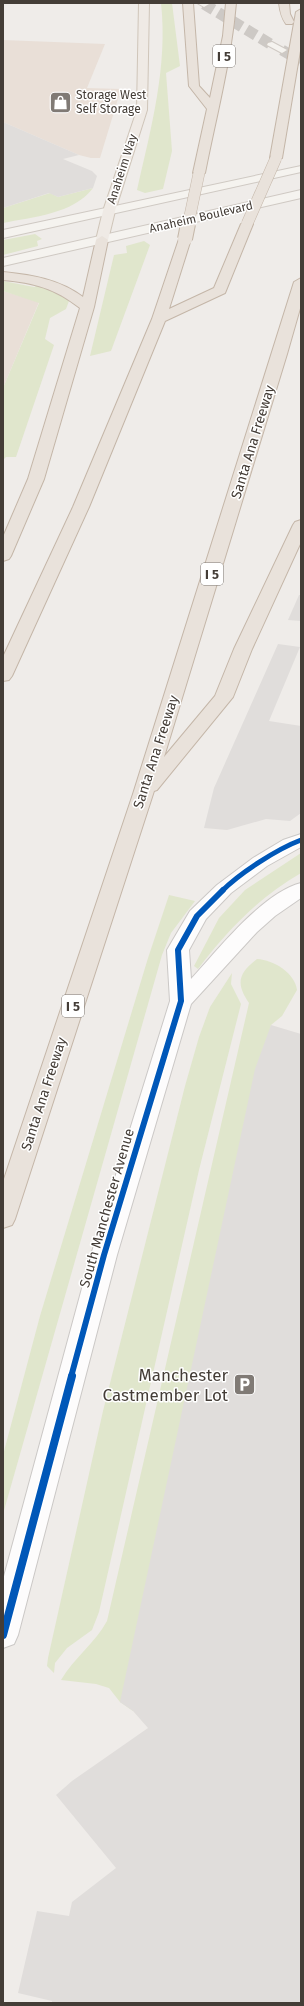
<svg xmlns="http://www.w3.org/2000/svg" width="304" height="2006" viewBox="0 0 304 2006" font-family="'Fira Sans',sans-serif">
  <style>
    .commercial { fill: #e9dfd7 }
    .green { fill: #e0e6cc }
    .parking { fill: #e0dddb }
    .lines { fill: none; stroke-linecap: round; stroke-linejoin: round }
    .secondary-tunnel { stroke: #cdc9c5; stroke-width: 11; stroke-dasharray: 11 5.5; stroke-linecap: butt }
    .tertiary-casing { stroke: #cbc8c6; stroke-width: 2 }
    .secondary-casing { stroke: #cfc9c3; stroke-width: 2 }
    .primary-casing { stroke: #cfc5b9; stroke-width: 2 }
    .motorway-casing { stroke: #c4b6a8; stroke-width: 2 }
    .tertiary { fill: #fdfcfc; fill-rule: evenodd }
    .secondary { fill: #f5f3ef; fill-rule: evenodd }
    .primary { fill: #efeae5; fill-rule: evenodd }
    .motorway { fill: #e9e2db; fill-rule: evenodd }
    .motorway-bridge-far1-casing { stroke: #c4b6a8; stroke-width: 12; stroke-linecap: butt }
    .motorway-bridge-casing { stroke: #c4b6a8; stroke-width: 16; stroke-linecap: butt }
    .motorway-bridge-far1 { stroke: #e9e2db; stroke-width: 11 }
    .motorway-bridge { stroke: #e9e2db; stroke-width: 14 }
    .cycleway-far2-casing { stroke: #fff; stroke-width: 7 }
    .cycleway-far1-casing { stroke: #fff; stroke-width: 9 }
    .cycleway-casing { stroke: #fff; stroke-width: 11 }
    .cycleway-far2 { stroke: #0057b8; stroke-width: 5 }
    .cycleway-far1 { stroke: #0057b8; stroke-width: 6 }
    .cycleway { stroke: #0057b8; stroke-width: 8 }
    .labels { text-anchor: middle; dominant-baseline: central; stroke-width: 3; stroke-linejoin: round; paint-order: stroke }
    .far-poi-label { font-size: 12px; fill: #443d37; stroke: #fff; text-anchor: start }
    .far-street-label { font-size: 12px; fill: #443d37; stroke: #fff }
    .shield { fill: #fff; stroke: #7c7773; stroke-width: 1 }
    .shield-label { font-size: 13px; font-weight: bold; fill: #443d37 }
    .street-label { font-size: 14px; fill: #443d37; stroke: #fff }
    .near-poi-label { font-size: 17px; fill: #443d37; stroke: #fff; text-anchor: end }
  </style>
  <rect width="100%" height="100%" fill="#efece9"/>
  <g class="commercial">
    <path d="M3,40L105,44L87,88L121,89L100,158H91L79,155L3,122Z"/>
    <path d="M3,291L39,302L3,388Z"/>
  </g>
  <g class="green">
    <path d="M161,3H172L180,66L166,73L172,151L163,189L145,193L137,190C151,128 168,67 161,3Z"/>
    <path d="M93,188C74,214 32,217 3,223V208L50,193L58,197Z"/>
    <path d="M35,234L42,239L37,241L38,246L3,255V240Z"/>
    <path d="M144,241L150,245L111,351L90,356L114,255L127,253L126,246Z"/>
    <path d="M3,281L34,287L41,284L67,295L69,301L66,309L50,318L45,339L54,345L16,457H6L3,460V388L39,303L3,291Z"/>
    <path d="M301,853V873C259,897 227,931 198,969L194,966L219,918L245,890Z"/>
    <path d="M169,895L195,901L171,933L162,955L3,1514V1455L40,1316L148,958Z"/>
    <path d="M257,959C274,960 295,973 297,990L282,1016L271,1025L133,1711L120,1702L109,1688L96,1684L61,1680C74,1658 95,1643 107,1621L249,1003C235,983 239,973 257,959Z"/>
    <path d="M232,973L231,984L241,1004L199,1170L99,1612L92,1630L67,1648L55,1663L54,1673L47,1666L48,1658L103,1411L185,1086L199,1037L210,1007Z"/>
  </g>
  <g class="parking">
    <path d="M3,122L79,155L63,159L92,171L97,176L93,188L58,197L49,193L3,208Z"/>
    <path d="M299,595H301V621L288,620Z"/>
    <path d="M278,644L300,647L269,721L301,726V813L290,821L266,819L227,830L204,828L214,788Z"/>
    <path d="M271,1025L301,1034V2003H52V2001L18,1993L37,1911L69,1916L72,1902L116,1868L56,1795L72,1781L148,1728L133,1711L120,1702L255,1069Z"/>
  </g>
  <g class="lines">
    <g class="secondary-tunnel">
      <path d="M204,4L272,45"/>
      <path d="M282,50L301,61"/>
    </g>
    <defs>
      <path id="tertiary" d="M301,834V847L267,866L231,893L206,919L189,950L191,979C218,950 262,893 301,883V898L275,916L257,932L191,1004L117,1255L18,1635L14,1644L3,1648V1580L91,1255L170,1001L167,950L190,911L217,885L253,858L283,840Z"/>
      <g id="secondary">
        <path d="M197,3H208L209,4L204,7Z"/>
        <path d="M272,42L287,50L282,53L267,45L268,43Z"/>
        <path d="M301,166V172L3,238V230Z"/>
        <path d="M301,190V198L3,266V258Z"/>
      </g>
      <path id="primary" d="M139,3H149L147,110L115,211L108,240L102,244L96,240L103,211L137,110Z"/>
      <g id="motorway">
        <path d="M183,3H193L199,86L210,98L223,36L226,3H236C231,61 216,117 205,173L199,177L193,173L207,109L189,86Z"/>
        <path d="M279,3H289L290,14L294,22L292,24H286C281,17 280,11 279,3Z"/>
        <path d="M301,9V45L282,158L276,161L270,158L296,12Z"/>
        <path d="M247,220L253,224L225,293L165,321L89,507L12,676L9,680L3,681V657L73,507L152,319L179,239L185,235L191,239L169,309L214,288L241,224Z"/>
        <path d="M102,236L108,240L94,307L44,479L11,556L9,559L3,561V537L28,479L80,308C54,288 35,283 3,280V272C32,275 59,279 83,297L96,240Z"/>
        <path d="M301,278V305L287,354L164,757L215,696L234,649L293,525L295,522L301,520V542L252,649L233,697L157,790L154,791L15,1219L12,1225L3,1228V1182L133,794L294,282Z"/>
      </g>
    </defs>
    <use href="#tertiary" class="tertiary-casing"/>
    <use href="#secondary" class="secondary-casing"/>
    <use href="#primary" class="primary-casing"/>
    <use href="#motorway" class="motorway-casing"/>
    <use href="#tertiary" class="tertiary"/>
    <use href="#secondary" class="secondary"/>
    <use href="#primary" class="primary"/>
    <use href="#motorway" class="motorway"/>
    <defs>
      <g id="motorway-bridge-far1">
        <path d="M247,224L276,158"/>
        <path d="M188,225L199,173"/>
      </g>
      <path id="motorway-bridge" d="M185,239L188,224"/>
    </defs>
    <use href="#motorway-bridge-far1" class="motorway-bridge-far1-casing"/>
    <use href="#motorway-bridge" class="motorway-bridge-casing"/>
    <use href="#motorway-bridge-far1" class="motorway-bridge-far1"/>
    <use href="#motorway-bridge" class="motorway-bridge"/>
    <defs>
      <path id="cycleway-far2" d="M222,891C240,873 277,849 301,840"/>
      <path id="cycleway-far1" d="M71,1377L104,1255L181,1001L178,950L197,916L223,890"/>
      <path id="cycleway" d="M3,1635L72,1376"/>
    </defs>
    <use href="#cycleway-far2" class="cycleway-far2-casing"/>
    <use href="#cycleway-far1" class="cycleway-far1-casing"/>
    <use href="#cycleway" class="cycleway-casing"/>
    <use href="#cycleway-far2" class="cycleway-far2"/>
    <use href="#cycleway-far1" class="cycleway-far1"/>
    <use href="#cycleway" class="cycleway"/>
  </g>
  <defs>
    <symbol id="shop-square" viewBox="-11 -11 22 22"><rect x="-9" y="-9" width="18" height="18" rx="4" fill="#807a75" stroke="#fff"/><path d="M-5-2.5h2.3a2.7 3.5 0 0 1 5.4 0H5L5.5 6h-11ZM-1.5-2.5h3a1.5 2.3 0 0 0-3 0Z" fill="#fff"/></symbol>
    <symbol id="parking-square" viewBox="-11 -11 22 22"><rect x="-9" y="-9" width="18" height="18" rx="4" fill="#807a75" stroke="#fff"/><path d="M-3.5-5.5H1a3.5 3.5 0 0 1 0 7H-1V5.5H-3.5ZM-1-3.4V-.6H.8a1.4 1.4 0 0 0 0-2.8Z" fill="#fff"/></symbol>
  </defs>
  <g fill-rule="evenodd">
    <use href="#shop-square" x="48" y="90" width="25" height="25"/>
    <use href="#parking-square" x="232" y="1372" width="25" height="25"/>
  </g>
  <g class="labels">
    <g class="far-poi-label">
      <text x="76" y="95">Storage West<tspan x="76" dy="14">Self Storage</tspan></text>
    </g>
    <g class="far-street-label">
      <text transform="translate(122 169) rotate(-72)">Anaheim Way</text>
      <text transform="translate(201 217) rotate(-13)">Anaheim Boulevard</text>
    </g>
    <g class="shield">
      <rect x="213" y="45" width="22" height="22" rx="3"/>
      <rect x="201" y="563" width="22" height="22" rx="3"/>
      <rect x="62" y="995" width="22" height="22" rx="3"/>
    </g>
    <g class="shield-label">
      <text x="224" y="56">I 5</text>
      <text x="212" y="574">I 5</text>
      <text x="73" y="1006">I 5</text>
    </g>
    <g class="street-label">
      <text transform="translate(253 442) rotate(-73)">Santa Ana Freeway</text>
      <text transform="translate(156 752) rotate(-72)">Santa Ana Freeway</text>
      <text transform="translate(44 1094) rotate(-72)">Santa Ana Freeway</text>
      <text transform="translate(107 1208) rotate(-74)">South Manchester Avenue</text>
    </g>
    <g class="near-poi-label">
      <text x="228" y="1375">Manchester<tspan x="228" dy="20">Castmember Lot</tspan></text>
    </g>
  </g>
  <rect width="304" height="2006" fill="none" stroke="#443d37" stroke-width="8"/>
</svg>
